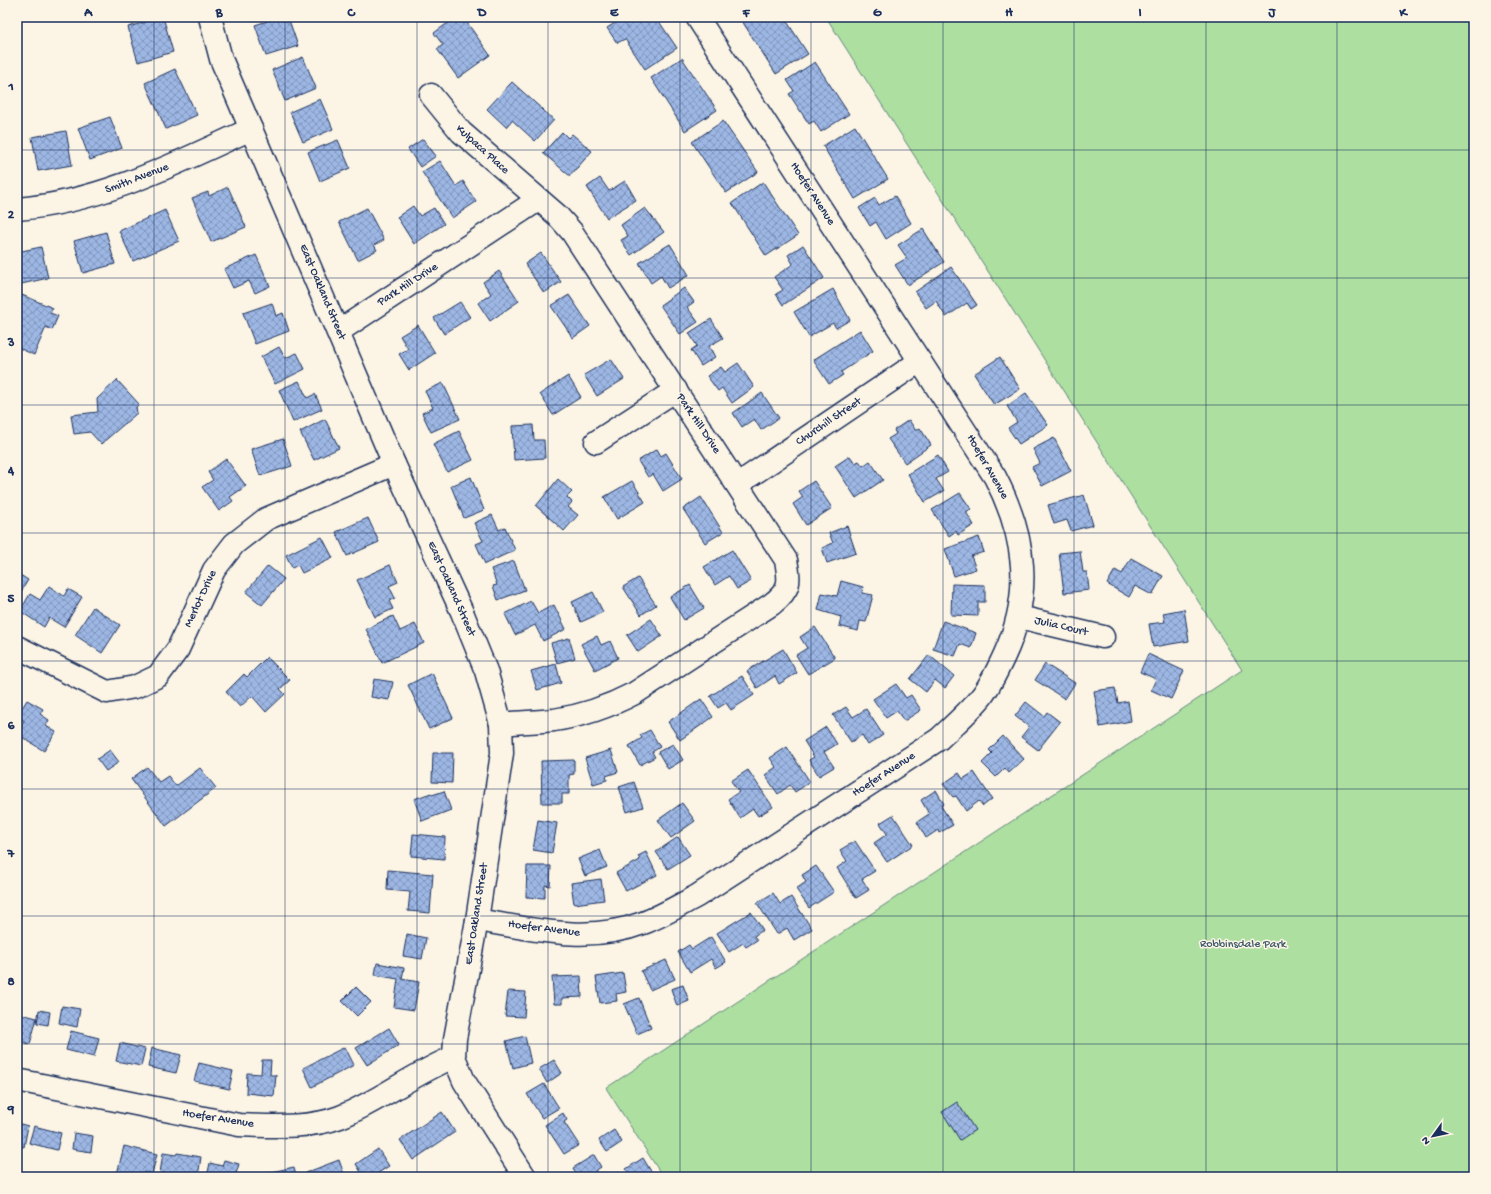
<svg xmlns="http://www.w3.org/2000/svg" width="1491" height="1194" viewBox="0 0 1491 1194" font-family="'Gochi Hand',sans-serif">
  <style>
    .park { fill: #addfa0; stroke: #64877f }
    .building { fill: url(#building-cross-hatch); stroke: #1b2f5e }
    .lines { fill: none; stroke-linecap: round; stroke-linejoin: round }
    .minor-casing { stroke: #1b2f5e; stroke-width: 25 }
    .minor { stroke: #fcf5e5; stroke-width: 22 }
    .grid { fill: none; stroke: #1b2f5e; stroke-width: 1; stroke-opacity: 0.55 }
    .labels { text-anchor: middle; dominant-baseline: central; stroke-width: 3; stroke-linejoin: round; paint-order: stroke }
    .street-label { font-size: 12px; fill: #1b2f5e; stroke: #fcf5e5 }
    .park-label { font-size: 12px; fill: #405b6e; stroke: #fcf5e5 }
    .neatline { fill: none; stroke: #1b2f5e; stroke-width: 1.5 }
    .grid-label { font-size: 13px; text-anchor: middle; font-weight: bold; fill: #1b2f5e }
  </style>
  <defs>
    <pattern id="building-cross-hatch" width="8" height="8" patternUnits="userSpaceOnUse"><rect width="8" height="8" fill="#9db7e4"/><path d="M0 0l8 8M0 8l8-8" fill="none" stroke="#7f95bc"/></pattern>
  </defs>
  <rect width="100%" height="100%" fill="#fcf5e5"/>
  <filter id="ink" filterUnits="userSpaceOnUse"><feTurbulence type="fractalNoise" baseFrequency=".025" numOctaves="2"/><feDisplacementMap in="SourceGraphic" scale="8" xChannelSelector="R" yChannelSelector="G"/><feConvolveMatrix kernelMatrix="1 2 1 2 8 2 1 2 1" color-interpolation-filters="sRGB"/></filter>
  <g filter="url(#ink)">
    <path class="park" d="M826,17H1474V1177H663L606,1088L1242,670Z"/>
    <g class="building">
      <path d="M163,17L173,52L138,62L128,27Z"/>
      <path d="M279,17H288L298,46L266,56L255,25Z"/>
      <path d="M456,17H463L490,55L458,78L437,49L443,45L434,33Z"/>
      <path d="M610,17H656L677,48L645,69L625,39L617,43L607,28L615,23Z"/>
      <path d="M748,17H784L808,54L776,74L742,21Z"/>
      <path d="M303,57L316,88L285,101L272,70Z"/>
      <path d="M682,58L717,110L685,131L651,78Z"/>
      <path d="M815,62L849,114L821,132L814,121L809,124L789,94L794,91L787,80Z"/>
      <path d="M175,69L197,115L166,129L145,83Z"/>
      <path d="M512,82L554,120L535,141L512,120L506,127L487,109Z"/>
      <path d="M320,99L333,129L303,142L290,112Z"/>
      <path d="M110,117L122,148L90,160L78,128Z"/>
      <path d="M723,121L758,172L726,193L692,142Z"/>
      <path d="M855,126L888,179L855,199L823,146Z"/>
      <path d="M66,131L72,165L38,171L32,137Z"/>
      <path d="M562,132L568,138L572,134L592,151L570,176L543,153Z"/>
      <path d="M17,137H20L21,171H17Z"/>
      <path d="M423,139L436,156L420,167L408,149Z"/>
      <path d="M338,140L350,168L320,181L308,152Z"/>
      <path d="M440,161L456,186L463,181L476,202L452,218L422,172Z"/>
      <path d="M600,178L609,191L625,181L636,200L607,218L587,187Z"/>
      <path d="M763,182L798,235L766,256L732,203Z"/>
      <path d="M228,187L246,227L211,242L192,198L208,192L209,196Z"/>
      <path d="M895,196L911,223L886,239L876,222L870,226L859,208L875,198L879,205Z"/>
      <path d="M413,206L420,216L434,208L444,224L414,244L397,217Z"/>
      <path d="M367,208L384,240L374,245L377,250L358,260L339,222Z"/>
      <path d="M645,208L664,232L631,255L621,240L628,236L621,225Z"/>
      <path d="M165,210L179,241L133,261L119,231Z"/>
      <path d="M923,229L944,262L908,285L895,265L907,258L898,245Z"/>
      <path d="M106,232L115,264L83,273L74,241Z"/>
      <path d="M670,244L689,275L668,288L661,276L651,283L639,263Z"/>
      <path d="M803,245L824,278L783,305L776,294L783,290L774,277L793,264L788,255Z"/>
      <path d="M41,247L48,278L17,285V252Z"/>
      <path d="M541,253L561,282L544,293L525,264Z"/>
      <path d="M256,255L270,286L255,293L249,281L233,288L224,269Z"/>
      <path d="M951,267L977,305L971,309L967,303L946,317L936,301L926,308L915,292Z"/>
      <path d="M499,271L519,301L490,321L478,303L491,294L483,282Z"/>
      <path d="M684,288L694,302L687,307L698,322L680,334L660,305Z"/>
      <path d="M833,289L850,320L836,328L833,323L809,337L794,312Z"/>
      <path d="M22,295L53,308L50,313L58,316L52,330L46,327L34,355L17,347V307Z"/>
      <path d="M569,295L590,326L573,338L551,306Z"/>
      <path d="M460,302L470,317L444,334L434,318Z"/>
      <path d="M272,303L276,316L283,313L289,331L255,344L243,313Z"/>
      <path d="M711,319L723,338L709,346L715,357L701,366L691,350L697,346L689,333Z"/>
      <path d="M418,325L435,353L409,370L399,354L408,349L400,336Z"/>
      <path d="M860,330L873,351L841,372L843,375L829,384L813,360Z"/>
      <path d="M279,347L285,358L297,353L305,369L275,384L261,357Z"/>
      <path d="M1000,357L1020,389L994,405L974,374Z"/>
      <path d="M611,359L624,379L597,396L584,375Z"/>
      <path d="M738,363L754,387L732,403L722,388L718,391L707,376L721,367L725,372Z"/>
      <path d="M568,376L581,397L553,415L540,394Z"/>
      <path d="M117,380L139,404L136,407L137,413L101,444L90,432L74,434L71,415L98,412L97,399Z"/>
      <path d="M299,381L307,398L315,394L322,409L293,422L279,390Z"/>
      <path d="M443,383L460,419L431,432L422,413L433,408L425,391Z"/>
      <path d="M762,393L779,418L761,430L754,419L742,427L733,413Z"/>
      <path d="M1026,393L1048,425L1019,444L1008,428L1017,422L1007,406Z"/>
      <path d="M325,419L339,448L314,460L300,432Z"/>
      <path d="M909,420L916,431L920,428L931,445L905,463L888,439L896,434L894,430Z"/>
      <path d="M533,425L534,440H544L545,458L514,460L512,426Z"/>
      <path d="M459,431L473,460L447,472L433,444Z"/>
      <path d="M1054,438L1071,471L1042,486L1032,467L1040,463L1033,449Z"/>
      <path d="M283,439L292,466L260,476L251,449Z"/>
      <path d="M657,449L661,456L666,453L682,479L663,491L653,474L648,477L638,461Z"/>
      <path d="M938,455L948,472L936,479L944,491L925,502L908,474Z"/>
      <path d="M850,456L855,463L859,461L863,466L870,461L883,480L856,498L835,466Z"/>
      <path d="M226,459L246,486L230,497L233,501L219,511L202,487L213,480L208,472Z"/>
      <path d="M471,477L484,510L464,518L451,486Z"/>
      <path d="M558,479L572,492L567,497L572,502L568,507L578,515L564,531L536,506Z"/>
      <path d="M632,481L645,502L617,519L604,497Z"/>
      <path d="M814,481L832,508L806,525L793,504L803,497L799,491Z"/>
      <path d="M960,493L971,509L966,512L974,525L958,535L956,531L949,536L932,510Z"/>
      <path d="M1084,495L1093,525L1071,531L1067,520L1054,524L1048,505Z"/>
      <path d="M701,497L723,532L705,543L683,509Z"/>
      <path d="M492,515L499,530L505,527L515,550L485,564L476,544L483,541L474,523Z"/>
      <path d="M368,518L379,542L347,556L336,532Z"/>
      <path d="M847,526L856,553L827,563L822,548L833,543L829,533Z"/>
      <path d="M322,537L333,558L302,573L298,565L292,568L286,555Z"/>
      <path d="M979,537L984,552L971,556L976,569L954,576L945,549Z"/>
      <path d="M732,550L751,581L737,589L729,576L715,585L704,567Z"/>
      <path d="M1080,551L1083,572H1087L1089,590L1064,593L1059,553Z"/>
      <path d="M1131,558L1163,576L1152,595L1135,586L1129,597L1107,584L1115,570L1122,574Z"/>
      <path d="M514,561L525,590L498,600L493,586L497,585L491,569Z"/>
      <path d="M390,565L398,582L389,586L395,598L389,601L393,609L375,617L357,580Z"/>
      <path d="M268,566L284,579L262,605L246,592Z"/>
      <path d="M17,573L28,580L17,598Z"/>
      <path d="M638,578L656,605L641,615L623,587Z"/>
      <path d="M841,581L863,587L862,593L873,595L866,622L860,621L858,631L839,626L841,617L818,610L822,593L837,596Z"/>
      <path d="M952,584L985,585V602H978V616L951,615Z"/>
      <path d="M690,585L704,608L684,620L670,597Z"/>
      <path d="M49,586L64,596L68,589L82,597L64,627L49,618L44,627L20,611L30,594L40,600Z"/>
      <path d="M593,592L603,612L581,622L572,602Z"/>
      <path d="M531,601L538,613L554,605L566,629L543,641L535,625L515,635L505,614Z"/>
      <path d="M93,607L120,625L102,653L75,635Z"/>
      <path d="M1184,609L1189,641L1153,647L1149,624L1165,622L1163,613Z"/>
      <path d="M393,616L400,631L415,624L424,643L382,663L366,629Z"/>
      <path d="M651,619L662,636L638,652L627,635Z"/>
      <path d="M943,621L976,633L971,648L960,644L955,656L933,649Z"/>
      <path d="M815,627L835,658L808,674L796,655L807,648L800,637Z"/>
      <path d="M597,636L601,645L610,641L618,658L595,670L581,644Z"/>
      <path d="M569,638L575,658L557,663L551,643Z"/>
      <path d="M783,649L797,673L779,684L775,676L757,688L747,671Z"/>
      <path d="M1148,654L1184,671L1171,699L1151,690L1156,679L1140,672Z"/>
      <path d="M929,655L954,676L945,688L935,680L926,692L910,679Z"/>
      <path d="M267,657L290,680L280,689L285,694L266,712L252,696L240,707L226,692L244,674L247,677Z"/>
      <path d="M556,664L561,683L537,690L531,671Z"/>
      <path d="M1045,664L1075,683L1065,699L1035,680Z"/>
      <path d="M432,673L453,718L429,729L408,685Z"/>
      <path d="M742,676L754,695L731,710L726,703L718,708L710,696Z"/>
      <path d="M374,679L393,682L389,700L371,697Z"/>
      <path d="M896,684L906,698L911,695L921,710L904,721L897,711L886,718L873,699Z"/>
      <path d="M1115,688L1118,703L1128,701L1131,721L1100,727L1094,691Z"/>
      <path d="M701,699L713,717L680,740L668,722Z"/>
      <path d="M27,700L43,709L40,714L49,720L46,726L56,732L44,751L17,734L24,721L17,716Z"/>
      <path d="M1026,702L1044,716L1047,712L1060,722L1038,750L1021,737L1029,727L1015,716Z"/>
      <path d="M846,707L853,717L866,709L883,735L868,745L862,735L851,742L833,715Z"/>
      <path d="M826,727L837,744L824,752L834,767L819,776L809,760L814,757L804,741Z"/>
      <path d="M650,730L660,747L652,752L655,757L640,765L629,746L642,738L640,735Z"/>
      <path d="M1003,736L1024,759L1009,773L1005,768L996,777L982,763L992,753L989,750Z"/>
      <path d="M673,744L683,760L668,769L658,752Z"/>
      <path d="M787,747L810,782L795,792L790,785L778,794L765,775L776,767L770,758Z"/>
      <path d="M110,750L119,762L106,771L97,759Z"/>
      <path d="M611,750L618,772L606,776L607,780L593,784L585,758Z"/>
      <path d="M433,753H453L452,783L432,782Z"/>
      <path d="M574,760V774L569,775V794H562V803H542L541,761Z"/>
      <path d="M147,767L159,782L168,776L176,786L200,768L216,788L166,826L131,779Z"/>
      <path d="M748,770L773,807L758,816L753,809L740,818L728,799L739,792L731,781Z"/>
      <path d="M974,772L992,799L983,806L979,801L966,811L956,796L953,797L943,784L959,773L963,779Z"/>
      <path d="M634,782L643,807L627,812L619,787Z"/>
      <path d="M936,790L944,804L941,806L953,825L939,833L938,830L926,838L917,822L929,814L921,800Z"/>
      <path d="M444,791L451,810L422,821L414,799L431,793L432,795Z"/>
      <path d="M682,803L695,821L671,838L658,820Z"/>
      <path d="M893,815L913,845L887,862L874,843L887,834L880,823Z"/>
      <path d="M538,820L557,823L552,853L533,850Z"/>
      <path d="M413,834L445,837L444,859L411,856Z"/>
      <path d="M678,837L690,855L668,869L656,852Z"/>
      <path d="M855,841L875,871L862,879L869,890L856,898L837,868L847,861L840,850Z"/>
      <path d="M600,850L607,867L585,876L578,859Z"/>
      <path d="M646,852L657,875L626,891L616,873L640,860L638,856Z"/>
      <path d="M527,866H551L550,886L545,885V898L526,897Z"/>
      <path d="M816,866L834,892L809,908L796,889L806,882L802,875Z"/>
      <path d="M388,870L433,874L430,913L408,911L410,892L387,890Z"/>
      <path d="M601,879L604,900L574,904L571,883Z"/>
      <path d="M773,893L780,904L791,897L812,929L794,940L787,928L777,934L757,903Z"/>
      <path d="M751,912L763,930L754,936L757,940L746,947L743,943L729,952L717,933Z"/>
      <path d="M407,934L426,938L422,959L403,956Z"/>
      <path d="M711,937L726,962L716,968L711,959L690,972L678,952L689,945L692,949Z"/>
      <path d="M666,960L675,979L650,990L641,971Z"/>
      <path d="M377,963L404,968L402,979L419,982L414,1010L394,1007L398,979L375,975Z"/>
      <path d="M623,973L626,992L616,994L617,1001L600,1003L596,977Z"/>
      <path d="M581,976L582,997L562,998V1004H554L552,977Z"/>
      <path d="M683,985L689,1001L677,1006L671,989Z"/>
      <path d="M356,987L371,1002L357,1016L342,1001Z"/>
      <path d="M508,991L526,992L524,1017L505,1016Z"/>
      <path d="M639,998L651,1028L637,1034L624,1004Z"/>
      <path d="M62,1006L80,1009L77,1027L59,1023Z"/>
      <path d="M39,1010L50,1012L48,1025L37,1023Z"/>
      <path d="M17,1013L37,1018L30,1044L17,1041Z"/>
      <path d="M389,1028L399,1045L367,1065L356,1048Z"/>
      <path d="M71,1031L99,1038L94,1057L66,1050Z"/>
      <path d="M525,1036L531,1063L513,1068L506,1041Z"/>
      <path d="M120,1043L145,1049L141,1066L116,1061Z"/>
      <path d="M345,1047L354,1065L312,1087L303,1068Z"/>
      <path d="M152,1048L181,1055L176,1073L148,1067Z"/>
      <path d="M262,1060H271L270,1075H276L274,1096L246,1093L247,1073L261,1074Z"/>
      <path d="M554,1060L562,1073L547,1083L539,1069Z"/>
      <path d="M199,1063L233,1071L229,1089L194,1081Z"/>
      <path d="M544,1084L559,1108L542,1118L527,1094Z"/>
      <path d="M957,1102L975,1130L960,1140L942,1112Z"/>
      <path d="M442,1112L455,1132L413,1160L400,1140Z"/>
      <path d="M563,1113L567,1120L564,1122L579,1145L564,1154L545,1125Z"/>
      <path d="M17,1123L28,1126L24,1147L17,1146Z"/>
      <path d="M34,1126L61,1133L57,1150L29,1143Z"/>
      <path d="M614,1130L622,1142L607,1152L599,1140Z"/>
      <path d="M74,1133L93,1136L91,1152L72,1149Z"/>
      <path d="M124,1146L157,1154L152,1174L143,1172L142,1177H129L117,1174Z"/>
      <path d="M378,1149L389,1166L372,1177H364L356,1164Z"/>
      <path d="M163,1153L176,1155L177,1153L201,1157L198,1177H181L160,1173Z"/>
      <path d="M594,1155L601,1167L595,1171L599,1177H578L573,1168Z"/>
      <path d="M643,1158L652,1173L646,1177H631L626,1169Z"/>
      <path d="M224,1160L239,1164L235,1177H207L210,1163L222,1166Z"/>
      <path d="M339,1160L345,1177H307L305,1173Z"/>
      <path d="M294,1167L296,1177H258V1175Z"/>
    </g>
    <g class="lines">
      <defs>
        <g id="minor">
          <path d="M210,17L221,59L251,129L394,464L462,612L486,671L501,724L502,753L477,920L455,1039L454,1057L464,1081L525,1177"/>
          <path d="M431,95L461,132L557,215L572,232L786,560C790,582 791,589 772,604L635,693C610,706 582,716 554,720C536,722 519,722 501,724"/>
          <path d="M17,209C101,202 175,164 251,129"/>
          <path d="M339,331L538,200"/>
          <path d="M596,442L676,390"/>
          <path d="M738,484L920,361"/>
          <path d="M1019,617L1103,637"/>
          <path d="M17,647L107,692L135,687L158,676L178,649L214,570L234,544L266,519L394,464"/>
          <path d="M477,920C532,929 588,944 643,923C662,916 680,905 697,896L939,739C954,725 969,712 982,696C991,684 998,669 1004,656C1033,594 1026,537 995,477L697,17"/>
          <path d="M17,1080L239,1125C272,1126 308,1129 340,1117C380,1101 414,1073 454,1057"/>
        </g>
      </defs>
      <use href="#minor" class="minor-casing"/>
      <use href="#minor" class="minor"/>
    </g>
  </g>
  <path class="grid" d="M154,17V1177M285,17V1177M417,17V1177M548,17V1177M680,17V1177M811,17V1177M943,17V1177M1074,17V1177M1206,17V1177M1337,17V1177M17,150H1474M17,278H1474M17,405H1474M17,533H1474M17,661H1474M17,789H1474M17,916H1474M17,1044H1474"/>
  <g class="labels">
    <g class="street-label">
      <text transform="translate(482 150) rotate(42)">Kulpaca Place</text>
      <text transform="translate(137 179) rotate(-21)">Smith Avenue</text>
      <text transform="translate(812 194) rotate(57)">Hoefer Avenue</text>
      <text transform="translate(408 285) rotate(-33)">Park Hill Drive</text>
      <text transform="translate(322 292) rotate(67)">East Oakland Street</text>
      <text transform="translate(829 422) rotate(-34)">Churchill Street</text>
      <text transform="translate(698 424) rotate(56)">Park Hill Drive</text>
      <text transform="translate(987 467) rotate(60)">Hoefer Avenue</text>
      <text transform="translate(451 589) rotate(66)">East Oakland Street</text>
      <text transform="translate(201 599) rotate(-65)">Merlot Drive</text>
      <text transform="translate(1061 627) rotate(13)">Julia Court</text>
      <text transform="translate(884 775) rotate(-33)">Hoefer Avenue</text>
      <text transform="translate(477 914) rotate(-81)">East Oakland Street</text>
      <text transform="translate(544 929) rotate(7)">Hoefer Avenue</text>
      <text transform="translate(218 1119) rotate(9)">Hoefer Avenue</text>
    </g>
    <g class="park-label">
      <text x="1243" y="945">Robbinsdale Park</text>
    </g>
  </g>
  <rect width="1491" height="1194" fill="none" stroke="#fcf5e5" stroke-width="44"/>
  <g transform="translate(1433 1136) rotate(237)" stroke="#fcf5e5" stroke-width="3" paint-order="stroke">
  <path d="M0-3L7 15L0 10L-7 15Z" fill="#1b2f5e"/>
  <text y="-6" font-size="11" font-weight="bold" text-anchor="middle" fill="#1b2f5e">N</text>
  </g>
  <rect x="22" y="22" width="1447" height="1150" class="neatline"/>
  <g class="grid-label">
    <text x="88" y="16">A</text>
    <text x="219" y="16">B</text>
    <text x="351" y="16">C</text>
    <text x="482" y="16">D</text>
    <text x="614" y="16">E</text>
    <text x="746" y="16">F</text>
    <text x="877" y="16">G</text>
    <text x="1009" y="16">H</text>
    <text x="1140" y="16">I</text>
    <text x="1272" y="16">J</text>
    <text x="1403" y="16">K</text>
    <text x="11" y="90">1</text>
    <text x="11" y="218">2</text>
    <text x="11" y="346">3</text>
    <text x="11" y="474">4</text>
    <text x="11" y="602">5</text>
    <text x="11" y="729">6</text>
    <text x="11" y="857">7</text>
    <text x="11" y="985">8</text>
    <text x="11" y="1113">9</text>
  </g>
</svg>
